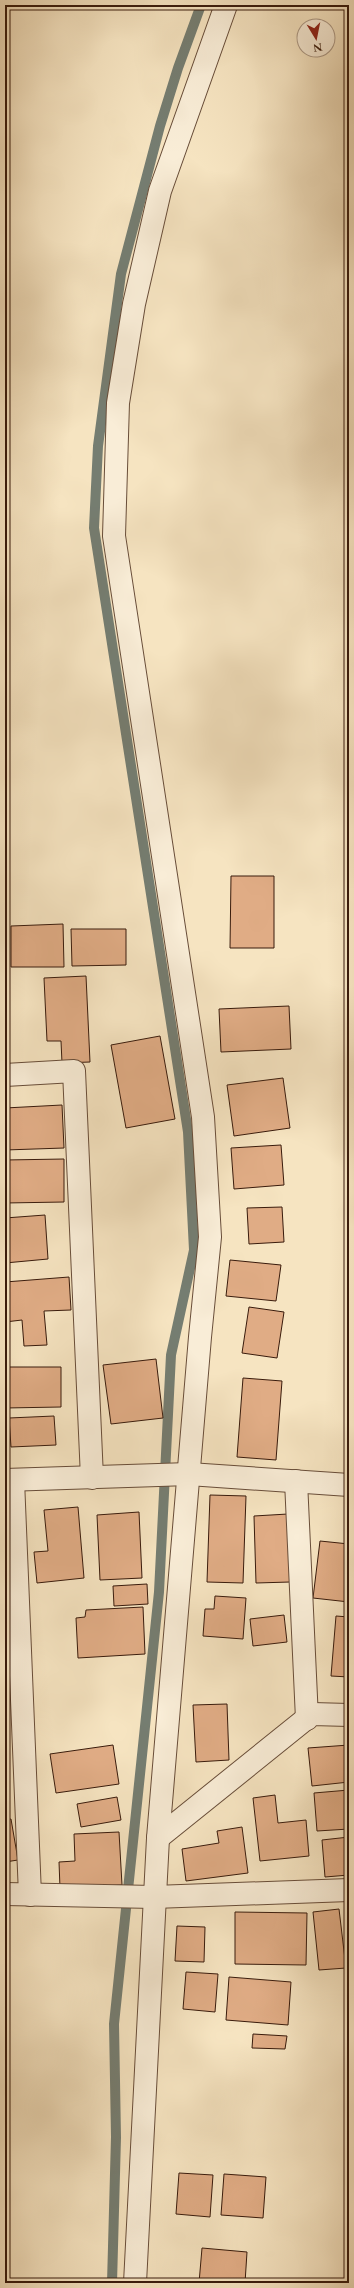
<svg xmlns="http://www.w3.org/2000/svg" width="354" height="2288" viewBox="0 0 354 2288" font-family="'EB Garamond',serif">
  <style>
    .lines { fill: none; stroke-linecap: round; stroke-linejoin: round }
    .stream { stroke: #757d71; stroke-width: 10 }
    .building { fill: #e0ac85; stroke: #391b0c }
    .street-casing { stroke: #684d39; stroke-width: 24 }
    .street { stroke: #f9edd7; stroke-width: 22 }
  </style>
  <rect width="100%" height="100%" fill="#f6e4c1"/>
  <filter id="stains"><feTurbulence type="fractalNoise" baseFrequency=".005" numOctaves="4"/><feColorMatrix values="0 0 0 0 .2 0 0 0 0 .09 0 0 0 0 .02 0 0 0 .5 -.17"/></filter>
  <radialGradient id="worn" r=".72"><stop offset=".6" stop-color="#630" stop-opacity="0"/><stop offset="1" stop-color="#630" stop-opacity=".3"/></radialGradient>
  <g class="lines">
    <path class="stream" d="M112,2283L116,2137L114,2024L159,1592L171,1355L194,1250L188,1132L94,528L98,446L121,274L160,126L178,68L201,5"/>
  </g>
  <g class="building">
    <path d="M231,876H274V948H230Z"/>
    <path d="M63,924L64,967H11V926Z"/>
    <path d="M71,929H126V965L72,966Z"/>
    <path d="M86,976L90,1062L62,1063L61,1041H47L44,978Z"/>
    <path d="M289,1006L291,1049L221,1052L219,1009Z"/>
    <path d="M160,1036L175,1119L126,1128L111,1045Z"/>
    <path d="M283,1078L290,1128L234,1136L227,1085Z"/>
    <path d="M62,1105L64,1148L5,1150V1108Z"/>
    <path d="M281,1145L284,1185L234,1189L231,1148Z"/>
    <path d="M64,1159V1202L5,1203V1160Z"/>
    <path d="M282,1207L284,1242L249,1244L247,1208Z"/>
    <path d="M45,1215L48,1259L5,1263V1218Z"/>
    <path d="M230,1260L281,1265L276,1301L226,1296Z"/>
    <path d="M69,1277L71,1310L44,1311L47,1345L24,1346L22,1320L5,1322V1282Z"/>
    <path d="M249,1307L284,1312L277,1358L242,1353Z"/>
    <path d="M156,1359L163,1418L111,1424L103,1365Z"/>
    <path d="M5,1367H61V1407L5,1408Z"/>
    <path d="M243,1378L282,1381L276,1460L237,1457Z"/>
    <path d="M54,1416L56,1445L11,1447L9,1418Z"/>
    <path d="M210,1495L246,1496L243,1583L207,1582Z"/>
    <path d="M78,1507L84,1578L37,1583L34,1552L48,1551L44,1510Z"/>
    <path d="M139,1512L142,1578L100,1580L97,1515Z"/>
    <path d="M288,1514L290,1582L256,1583L254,1516Z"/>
    <path d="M320,1541L349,1544V1602L313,1598Z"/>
    <path d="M147,1584L148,1604L114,1606L113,1586Z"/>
    <path d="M215,1596L246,1598L243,1639L203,1636L205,1609H214Z"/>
    <path d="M5,1599L8,1641L5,1642Z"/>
    <path d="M143,1607L145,1654L78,1658L76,1618L85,1617L86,1610Z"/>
    <path d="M284,1615L287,1642L253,1646L250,1619Z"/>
    <path d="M336,1616L349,1617V1677L331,1676Z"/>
    <path d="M227,1704L229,1760L196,1762L193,1705Z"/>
    <path d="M113,1745L119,1784L56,1793L50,1754Z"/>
    <path d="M349,1745V1782L312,1786L308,1748Z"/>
    <path d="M349,1790V1829L317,1831L314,1793Z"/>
    <path d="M275,1795L278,1823L306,1820L309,1856L260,1861L253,1798Z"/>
    <path d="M117,1797L121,1820L81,1827L77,1804Z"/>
    <path d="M11,1819L18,1860L5,1862V1820Z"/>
    <path d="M242,1827L248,1873L186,1881L182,1849L219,1843L217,1831Z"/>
    <path d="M119,1832L122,1885L60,1888L59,1862L75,1861L74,1834Z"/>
    <path d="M349,1837V1875L325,1877L322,1840Z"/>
    <path d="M339,1909L346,1968L319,1970L313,1912Z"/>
    <path d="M235,1912L307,1913L306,1965L235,1964Z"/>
    <path d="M177,1926L205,1927L204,1962L175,1961Z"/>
    <path d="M186,1972L218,1974L215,2012L183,2009Z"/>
    <path d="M229,1977L291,1982L288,2025L226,2020Z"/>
    <path d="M253,2034L287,2036L285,2049L252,2048Z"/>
    <path d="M179,2173L213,2175L210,2217L176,2214Z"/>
    <path d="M224,2174L266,2177L263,2218L221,2215Z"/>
    <path d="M202,2248L247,2252L245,2283H199Z"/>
  </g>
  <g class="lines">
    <defs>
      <g id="street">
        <path d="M5,1075L74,1071L92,1478"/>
        <path d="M5,1480L189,1474L349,1485"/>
        <path d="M13,1480L30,1895"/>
        <path d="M296,1481L307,1719"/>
        <path d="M158,1838L312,1714L349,1715"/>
        <path d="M5,1894L154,1897L349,1890"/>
        <path d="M135,2283L158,1838L200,1337L210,1237L203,1117L114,536L118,403L134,304L160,191L226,5"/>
      </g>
    </defs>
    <use href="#street" class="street-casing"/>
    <use href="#street" class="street"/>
  </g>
  <rect width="354" height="2288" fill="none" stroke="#f6e4c1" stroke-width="20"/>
  <rect x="6" y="6" width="342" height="2276" fill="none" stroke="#391b0c" stroke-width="2"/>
  <rect x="10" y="10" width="334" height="2268" fill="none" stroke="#391b0c"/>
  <g transform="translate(316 38) rotate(170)"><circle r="19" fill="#f9edd7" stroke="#ac9986"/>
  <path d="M0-3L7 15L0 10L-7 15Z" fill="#8f2418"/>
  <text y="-6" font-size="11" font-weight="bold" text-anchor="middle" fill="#391b0c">N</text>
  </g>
  <rect width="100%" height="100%" filter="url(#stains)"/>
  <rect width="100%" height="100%" fill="url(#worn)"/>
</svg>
